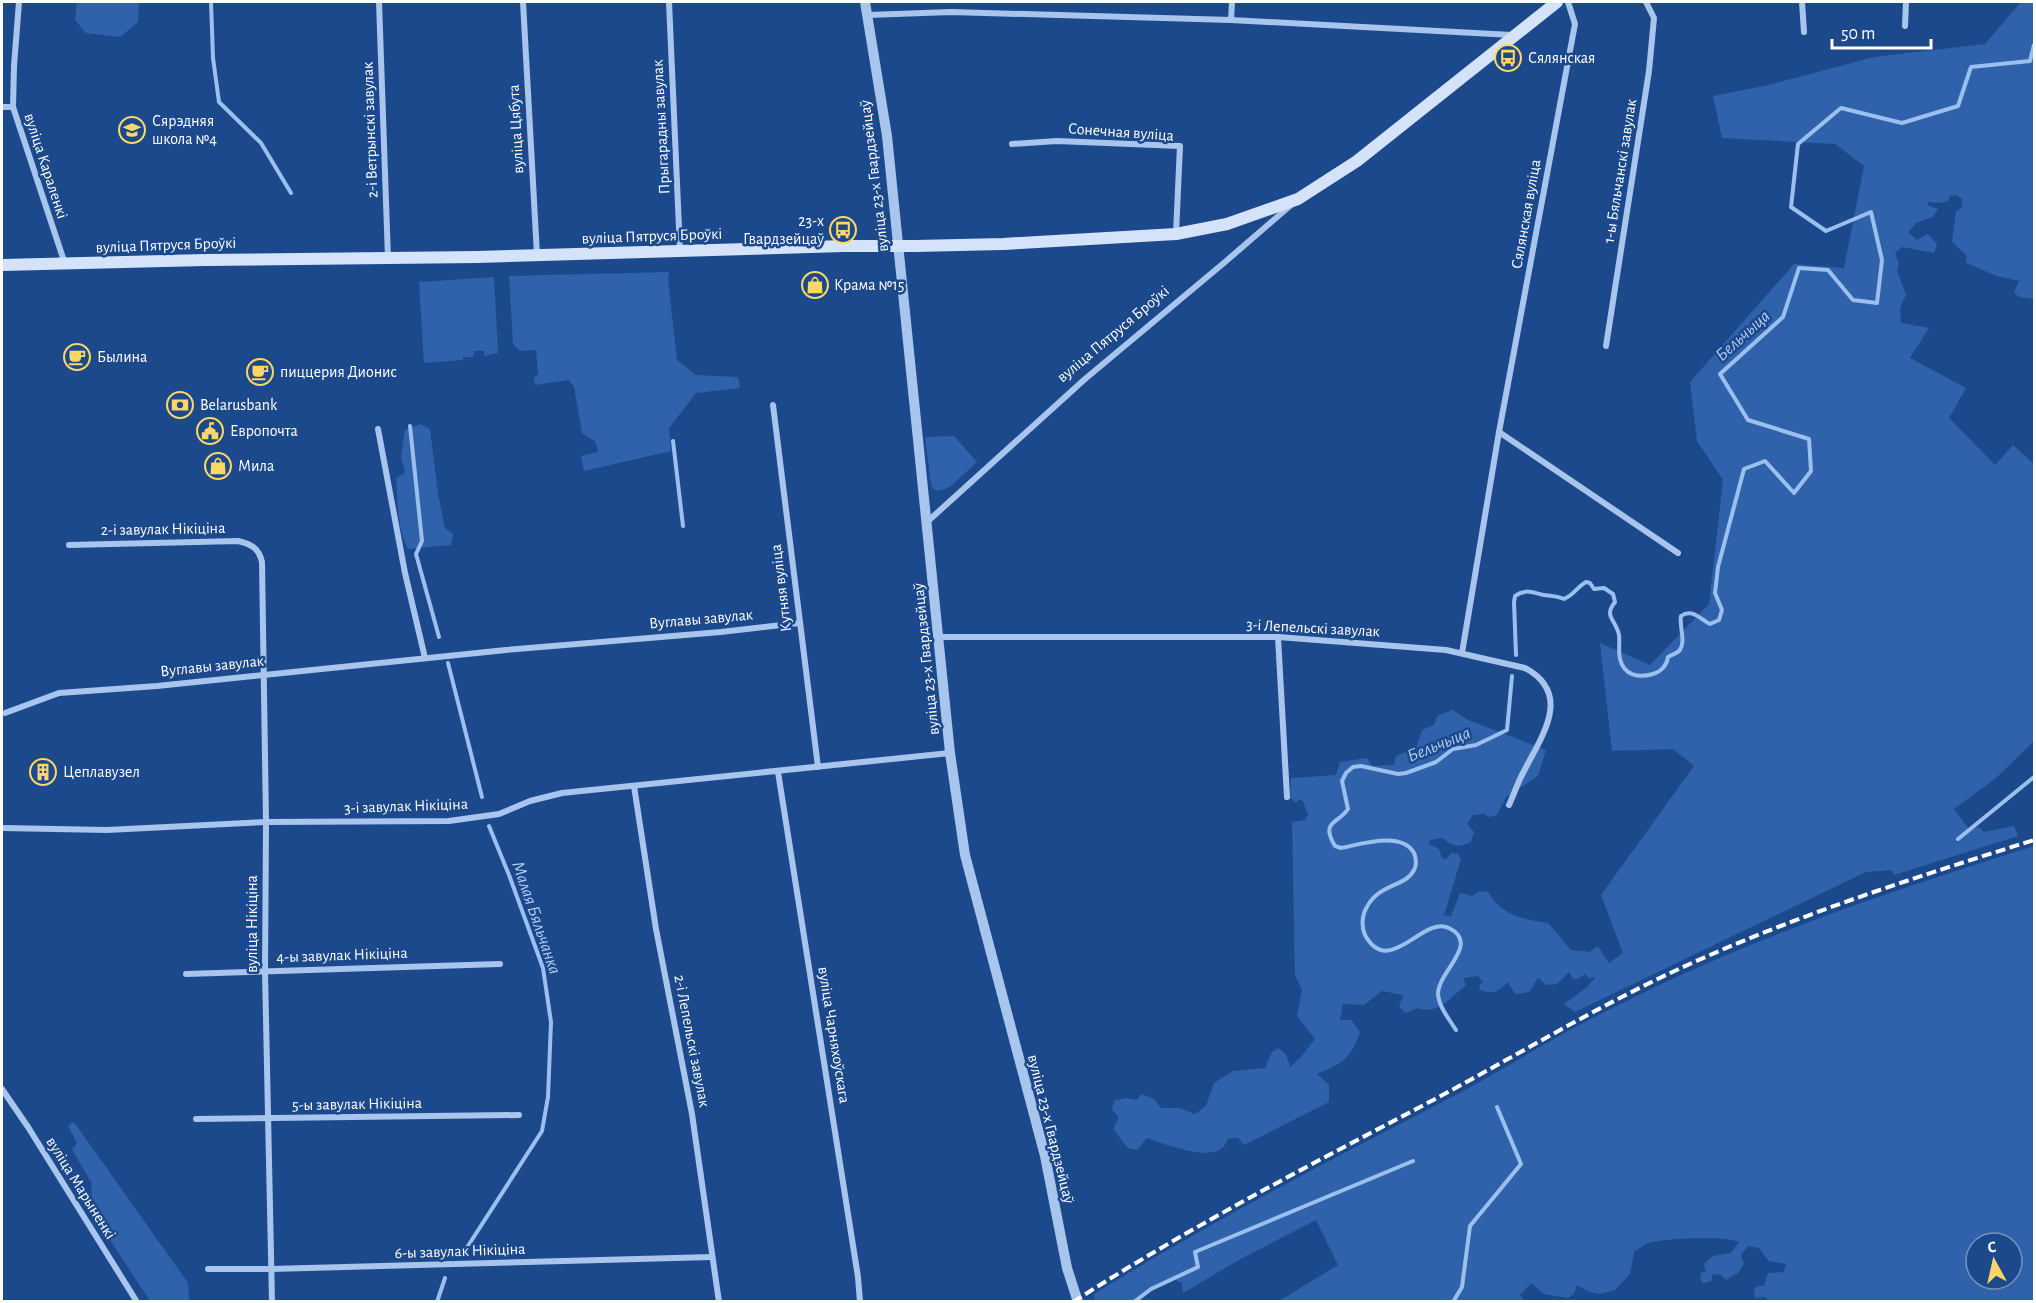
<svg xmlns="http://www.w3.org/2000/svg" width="2036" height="1303" viewBox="0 0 2036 1303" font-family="'Alegreya Sans',sans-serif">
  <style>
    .green { fill: #2f62aa; fill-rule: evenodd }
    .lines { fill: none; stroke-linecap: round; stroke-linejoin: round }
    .stream { stroke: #9bbfef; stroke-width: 4 }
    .minor { stroke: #a8c5ed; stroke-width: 6 }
    .tertiary { stroke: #a8c5ed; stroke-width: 10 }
    .secondary { stroke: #d4e3f9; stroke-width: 12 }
    .rail { stroke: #fff; stroke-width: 4; stroke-dasharray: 10 4.5; stroke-linecap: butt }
    .labels { text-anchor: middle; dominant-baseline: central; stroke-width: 5; stroke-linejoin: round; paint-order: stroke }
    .poi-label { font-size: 16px; fill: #fff; stroke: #1c498c; text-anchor: start }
    .street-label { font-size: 16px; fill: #fff; stroke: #1c498c }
    .water-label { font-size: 18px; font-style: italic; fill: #b4cff4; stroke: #1c498c }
  </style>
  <rect width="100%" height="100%" fill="#1c498c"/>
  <g class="green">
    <path d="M77,2H139L138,22L120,37L86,33L75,20Z"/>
    <path d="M2021,2H2034V299L2019,297L2014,292L2019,281L1997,276L1966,263L1967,256L1952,242L1956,212L1962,207V199L1956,195L1950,196L1948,201L1940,203L1928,202L1927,205L1938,209L1933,217L1916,223L1908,232L1917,240L1928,234L1937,244L1934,253L1902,247L1895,253L1899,264L1897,271L1906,295L1900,308L1901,323L1929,328L1910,358L1966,388L1949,418L1995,465L2013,445L2034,464V741L1996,778L1954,809L1969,829L1979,827L1984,832L2014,826L2018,836L1894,875L1892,870L1866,872L1575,1012L1564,1004L1586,988L1596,977L1589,978L1585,974L1578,979H1573L1569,972L1557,984L1546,985L1538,978L1529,992L1515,994L1508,982C1499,991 1493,995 1480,990L1479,985L1483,982L1478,976L1463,978L1466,985C1452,996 1437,1016 1418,1008L1406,1013L1399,1007L1403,995L1382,991L1364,1005L1343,1004L1340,1020H1351L1360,1032C1351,1059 1341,1064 1317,1074L1329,1085V1102L1244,1145L1238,1138H1229C1227,1141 1224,1147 1221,1149C1204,1160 1165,1144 1147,1138L1137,1150L1128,1148L1113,1129L1119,1117L1112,1110L1114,1101L1126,1098L1136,1100L1142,1094L1154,1099L1161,1108H1179L1195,1114L1206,1106L1214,1083L1233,1071L1265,1068L1272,1052L1278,1048L1286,1054L1290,1067L1301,1057L1315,1039L1297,1016L1302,990L1295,975L1292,822L1305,820L1308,815L1302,799L1295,802L1290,798L1291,778L1336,775L1340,762L1367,758L1372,766L1394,765L1396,756L1416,748L1422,730L1434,725L1437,716L1452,710L1468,720L1546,750L1538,776L1506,797L1497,815L1489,817L1484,814L1473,815L1467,824L1474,832L1471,842C1458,848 1453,847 1443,838L1431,840L1429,844L1439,849L1442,858L1446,859L1451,853L1458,854L1461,859L1444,915L1451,916L1460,893L1472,896L1480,891L1488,892C1502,916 1523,919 1548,923L1571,950L1589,952L1598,946L1609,963L1623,953L1601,895L1694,766L1673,749L1612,751L1600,643L1650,665L1709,604L1723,480L1697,441L1690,382L1794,264L1844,268L1864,166L1835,144L1722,138L1713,96L1769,85L1874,57L1985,44Z"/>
    <path d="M669,272L668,280L677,360L696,375L738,377L740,388L696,393L669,428L671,451L584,471L581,456L598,452L596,442L582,433L574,387L569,380L535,385L534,378L538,374L536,350L520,351L513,344L509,276Z"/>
    <path d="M494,277L498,353L484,356V351H474L473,357H463V360L424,363L419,282Z"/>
    <path d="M420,424L430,429L438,494L445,528L453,534L451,545L408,549C397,528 398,501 396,478L405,473L401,456L405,430Z"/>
    <path d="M954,436L977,462L950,487L938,491L933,489L931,484L925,437Z"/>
    <path d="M2034,846V1301H1770L1765,1297L1755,1298L1754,1290L1758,1286H1764L1768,1273L1784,1272L1786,1264L1769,1261L1759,1248L1748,1246L1741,1255L1744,1264L1738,1273L1726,1280L1720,1274L1712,1275V1280L1709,1282L1703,1283L1700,1279L1701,1273L1706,1271L1704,1264L1713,1256L1731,1253L1739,1242C1726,1235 1660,1238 1646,1244C1642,1246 1638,1249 1634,1252L1630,1274L1615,1290L1600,1294L1589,1292L1577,1285L1574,1294L1568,1298L1544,1294L1531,1283L1520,1295L1524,1301H1279L1338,1265L1316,1220L1237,1261L1183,1293L1182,1283L1175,1280L1152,1291L1137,1301H1095L1094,1294C1209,1223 1328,1161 1448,1099C1493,1076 1536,1048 1581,1024C1610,1009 1640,994 1670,980C1788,925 1911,885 2034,846ZM1976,1243H2012V1279H1976Z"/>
    <path d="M74,1122L188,1283L189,1301H150L93,1214L91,1182L72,1150L77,1143L68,1126Z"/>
  </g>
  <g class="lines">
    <g class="stream">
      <path d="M211,2L213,58L219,102L261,143L291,193"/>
      <path d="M410,426L422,541L416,554L439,637"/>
      <path d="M673,441L683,526"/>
      <path d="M1516,655L1514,602L1515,596C1526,588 1533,593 1544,595C1552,596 1557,596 1564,599C1574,595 1577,587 1586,582L1590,583L1594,589L1604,588L1613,594L1615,602C1603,617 1616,619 1619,635C1620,643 1618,651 1620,659C1624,676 1639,678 1653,674C1661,672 1667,665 1668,657C1672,654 1677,654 1680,650C1686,640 1679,627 1681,616C1692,608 1700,619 1710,624L1719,620L1722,610L1715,593L1718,567L1744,469L1765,461L1794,493L1811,471L1809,439L1748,420L1720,374L1783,317L1799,268L1828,270L1853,300L1877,303L1882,260L1871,212L1826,231L1791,207L1798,144L1841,108L1902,123L1958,106L1971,67L2030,61L2034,45"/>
      <path d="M448,663L482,797"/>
      <path d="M1958,839L2034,777"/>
      <path d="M1456,1030C1449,1019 1439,1007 1438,994C1438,971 1481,944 1449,928C1423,915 1389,979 1365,935C1362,928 1362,920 1364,913C1376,882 1404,889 1414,870C1417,865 1416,857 1414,853C1402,831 1361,844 1341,848L1335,846C1320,821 1338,824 1348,809L1342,781L1346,773L1353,767L1361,766L1398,774L1406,773L1436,762L1453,749L1476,745L1507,730L1512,676"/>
      <path d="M466,1249L542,1131L548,1097L551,1022L543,968L509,875L489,826"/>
      <path d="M437,1302L445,1278"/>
      <path d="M1134,1302L1151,1289L1198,1267L1195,1252L1413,1161"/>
      <path d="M1453,1302L1462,1287L1470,1226L1521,1164L1497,1107"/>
    </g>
    <g class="minor">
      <path d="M19,2L14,66L13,107L65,264"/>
      <path d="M379,2L388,258"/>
      <path d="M523,2L537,255"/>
      <path d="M669,2L680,251"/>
      <path d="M1802,2L1804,32"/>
      <path d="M868,15L951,12L1231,20L1512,35"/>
      <path d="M1231,20L1232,2"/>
      <path d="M1905,26L1906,2"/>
      <path d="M2,107H13"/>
      <path d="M1012,144L1057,141L1180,146L1176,233"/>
      <path d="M1606,346L1649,71L1654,18L1646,2"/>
      <path d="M773,405L818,767"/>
      <path d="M378,429L405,573L425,658"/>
      <path d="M1499,432L1678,553"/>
      <path d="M927,522L1085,379L1225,262L1291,205"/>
      <path d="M69,545L238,541C251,544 259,548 262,562L266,822L265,972L272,1302"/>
      <path d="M939,637H1278L1446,650L1525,668C1573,694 1542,736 1524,771C1518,782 1514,794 1509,805"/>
      <path d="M1278,637L1287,797"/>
      <path d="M1462,653L1499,432L1575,24L1568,2"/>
      <path d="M5,713L59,693L157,686L506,650L721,632L799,623"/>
      <path d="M778,772L858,1277L860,1302"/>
      <path d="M634,786L656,929L692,1114L719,1302"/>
      <path d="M2,828L107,830L266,822L449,821L499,814L530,801L562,793L950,753"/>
      <path d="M186,974L500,964"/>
      <path d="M2,1089L28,1127L137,1302"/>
      <path d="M196,1119L519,1115"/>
      <path d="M208,1269H271L712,1257"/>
    </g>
    <path class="tertiary" d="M865,2L887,136L950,753L965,855L1045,1156L1067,1268L1078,1302"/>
    <path class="secondary" d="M2,265L205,260L477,257L844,246H916L1003,244L1176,234L1227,224L1298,199L1357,161L1557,2"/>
    <path class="rail" d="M1073,1302C1185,1230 1302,1169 1420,1107C1502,1064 1582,1015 1666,975C1784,919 1910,879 2034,840"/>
  </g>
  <defs>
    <symbol id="bus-ring" viewBox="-11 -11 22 22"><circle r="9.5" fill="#1c498c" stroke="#fdd765" stroke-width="1.5"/><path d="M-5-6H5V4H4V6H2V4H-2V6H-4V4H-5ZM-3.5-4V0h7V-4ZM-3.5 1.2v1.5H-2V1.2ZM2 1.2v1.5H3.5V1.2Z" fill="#fdd765"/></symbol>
    <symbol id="school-ring" viewBox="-11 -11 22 22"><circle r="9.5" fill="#1c498c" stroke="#fdd765" stroke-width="1.5"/><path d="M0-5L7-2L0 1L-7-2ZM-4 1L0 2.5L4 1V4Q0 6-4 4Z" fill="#fdd765"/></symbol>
    <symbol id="shop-ring" viewBox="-11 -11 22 22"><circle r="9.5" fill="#1c498c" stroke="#fdd765" stroke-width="1.5"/><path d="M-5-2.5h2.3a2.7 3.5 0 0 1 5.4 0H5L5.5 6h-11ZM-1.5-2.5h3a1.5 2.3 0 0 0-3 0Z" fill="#fdd765"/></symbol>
    <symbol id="cafe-ring" viewBox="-11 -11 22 22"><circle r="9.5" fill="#1c498c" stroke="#fdd765" stroke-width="1.5"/><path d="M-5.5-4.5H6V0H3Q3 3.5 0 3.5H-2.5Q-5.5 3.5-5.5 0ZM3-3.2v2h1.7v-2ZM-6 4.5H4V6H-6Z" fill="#fdd765"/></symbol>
    <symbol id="bank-ring" viewBox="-11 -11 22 22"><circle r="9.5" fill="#1c498c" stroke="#fdd765" stroke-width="1.5"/><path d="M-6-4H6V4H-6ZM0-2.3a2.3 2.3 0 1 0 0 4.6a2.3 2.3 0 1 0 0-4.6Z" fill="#fdd765"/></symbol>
    <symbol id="civic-ring" viewBox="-11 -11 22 22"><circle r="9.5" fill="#1c498c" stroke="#fdd765" stroke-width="1.5"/><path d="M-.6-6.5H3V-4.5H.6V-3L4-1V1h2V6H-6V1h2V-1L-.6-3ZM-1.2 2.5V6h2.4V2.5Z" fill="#fdd765"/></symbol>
    <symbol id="building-ring" viewBox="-11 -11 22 22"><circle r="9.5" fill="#1c498c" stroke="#fdd765" stroke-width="1.5"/><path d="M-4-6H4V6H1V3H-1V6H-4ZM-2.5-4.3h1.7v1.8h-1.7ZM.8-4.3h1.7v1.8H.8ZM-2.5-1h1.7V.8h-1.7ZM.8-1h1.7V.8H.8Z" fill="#fdd765"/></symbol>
  </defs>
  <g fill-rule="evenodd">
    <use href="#bus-ring" x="1493" y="43" width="30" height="30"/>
    <use href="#school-ring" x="117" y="115" width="30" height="30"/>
    <use href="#bus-ring" x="828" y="215" width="30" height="30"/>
    <use href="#shop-ring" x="800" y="270" width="30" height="30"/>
    <use href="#cafe-ring" x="62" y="342" width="30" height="30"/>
    <use href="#cafe-ring" x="245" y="357" width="30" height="30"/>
    <use href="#bank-ring" x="165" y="390" width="30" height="30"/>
    <use href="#civic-ring" x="195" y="416" width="30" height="30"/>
    <use href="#shop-ring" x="203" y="451" width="30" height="30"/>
    <use href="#building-ring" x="28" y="757" width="30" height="30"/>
  </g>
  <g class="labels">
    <g class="poi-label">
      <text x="1528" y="58">Сялянская</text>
      <text x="152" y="121">Сярэдняя<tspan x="152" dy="18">школа №4</tspan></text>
      <text x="824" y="221" text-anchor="end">23-х<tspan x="824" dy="18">Гвардзейцаў</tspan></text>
      <text x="834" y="285">Крама №15</text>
      <text x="97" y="357">Былина</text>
      <text x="280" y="372">пиццерия Дионис</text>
      <text x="200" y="405">Belarusbank</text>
      <text x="230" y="431">Европочта</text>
      <text x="238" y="466">Мила</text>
      <text x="63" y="772">Цеплавузел</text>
    </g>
    <g class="street-label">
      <text transform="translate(661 127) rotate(-93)">Прыгарадны завулак</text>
      <text transform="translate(516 129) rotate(-93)">вуліца Цябута</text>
      <text transform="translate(370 130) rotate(-92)">2-і Ветрынскі завулак</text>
      <text transform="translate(1121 132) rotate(4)">Сонечная вуліца</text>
      <text transform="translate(46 166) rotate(72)">вуліца Караленкі</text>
      <text transform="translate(1620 171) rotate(-81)">1-ы Бяльчанскі завулак</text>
      <text transform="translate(874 176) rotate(-97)">вуліца 23-х Гвардзейцаў</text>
      <text transform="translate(1526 214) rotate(-80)">Сялянская вуліца</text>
      <text transform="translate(652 236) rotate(-2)">вуліца Пятруся Броўкі</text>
      <text transform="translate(166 245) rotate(-2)">вуліца Пятруся Броўкі</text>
      <text transform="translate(1113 334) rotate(-40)">вуліца Пятруся Броўкі</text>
      <text transform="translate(163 529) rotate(-1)">2-і завулак Нікіціна</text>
      <text transform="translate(781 588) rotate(-97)">Кутняя вуліца</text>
      <text transform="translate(701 619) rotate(-5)">Вуглавы завулак</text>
      <text transform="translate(1313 628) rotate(3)">3-і Лепельскі завулак</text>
      <text transform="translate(926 659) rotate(-96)">вуліца 23-х Гвардзейцаў</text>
      <text transform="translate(212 666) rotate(-6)">Вуглавы завулак</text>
      <text transform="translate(406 806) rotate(-2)">3-і завулак Нікіціна</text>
      <text transform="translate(252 924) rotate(-90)">вуліца Нікіціна</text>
      <text transform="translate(342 955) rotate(-2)">4-ы завулак Нікіціна</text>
      <text transform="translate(834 1035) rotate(81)">вуліца Чарняхоўскага</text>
      <text transform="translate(692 1041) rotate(79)">2-і Лепельскі завулак</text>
      <text transform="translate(357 1104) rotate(-1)">5-ы завулак Нікіціна</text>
      <text transform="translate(1051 1129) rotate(76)">вуліца 23-х Гвардзейцаў</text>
      <text transform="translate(81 1188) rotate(58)">вуліца Марыненкі</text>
      <text transform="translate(460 1251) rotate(-2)">6-ы завулак Нікіціна</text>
    </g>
    <g class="water-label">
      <text transform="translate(1743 336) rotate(-42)">Бельчыца</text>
      <text transform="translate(1439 745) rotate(-22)">Бельчыца</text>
      <text transform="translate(536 918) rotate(71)">Малая Бяльчанка</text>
    </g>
  </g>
  <rect width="2036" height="1303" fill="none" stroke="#ffffff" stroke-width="6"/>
  <g transform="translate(1994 1261) rotate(352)"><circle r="28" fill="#1c498c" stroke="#7792ba" stroke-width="1.5"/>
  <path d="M0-4.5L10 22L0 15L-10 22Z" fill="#fdd765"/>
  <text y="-9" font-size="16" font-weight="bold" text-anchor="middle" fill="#ffffff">С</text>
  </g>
  <path d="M1832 39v9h99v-9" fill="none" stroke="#ffffff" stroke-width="3"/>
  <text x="1841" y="39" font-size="18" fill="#ffffff" stroke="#1c498c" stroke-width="4.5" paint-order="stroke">50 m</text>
</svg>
